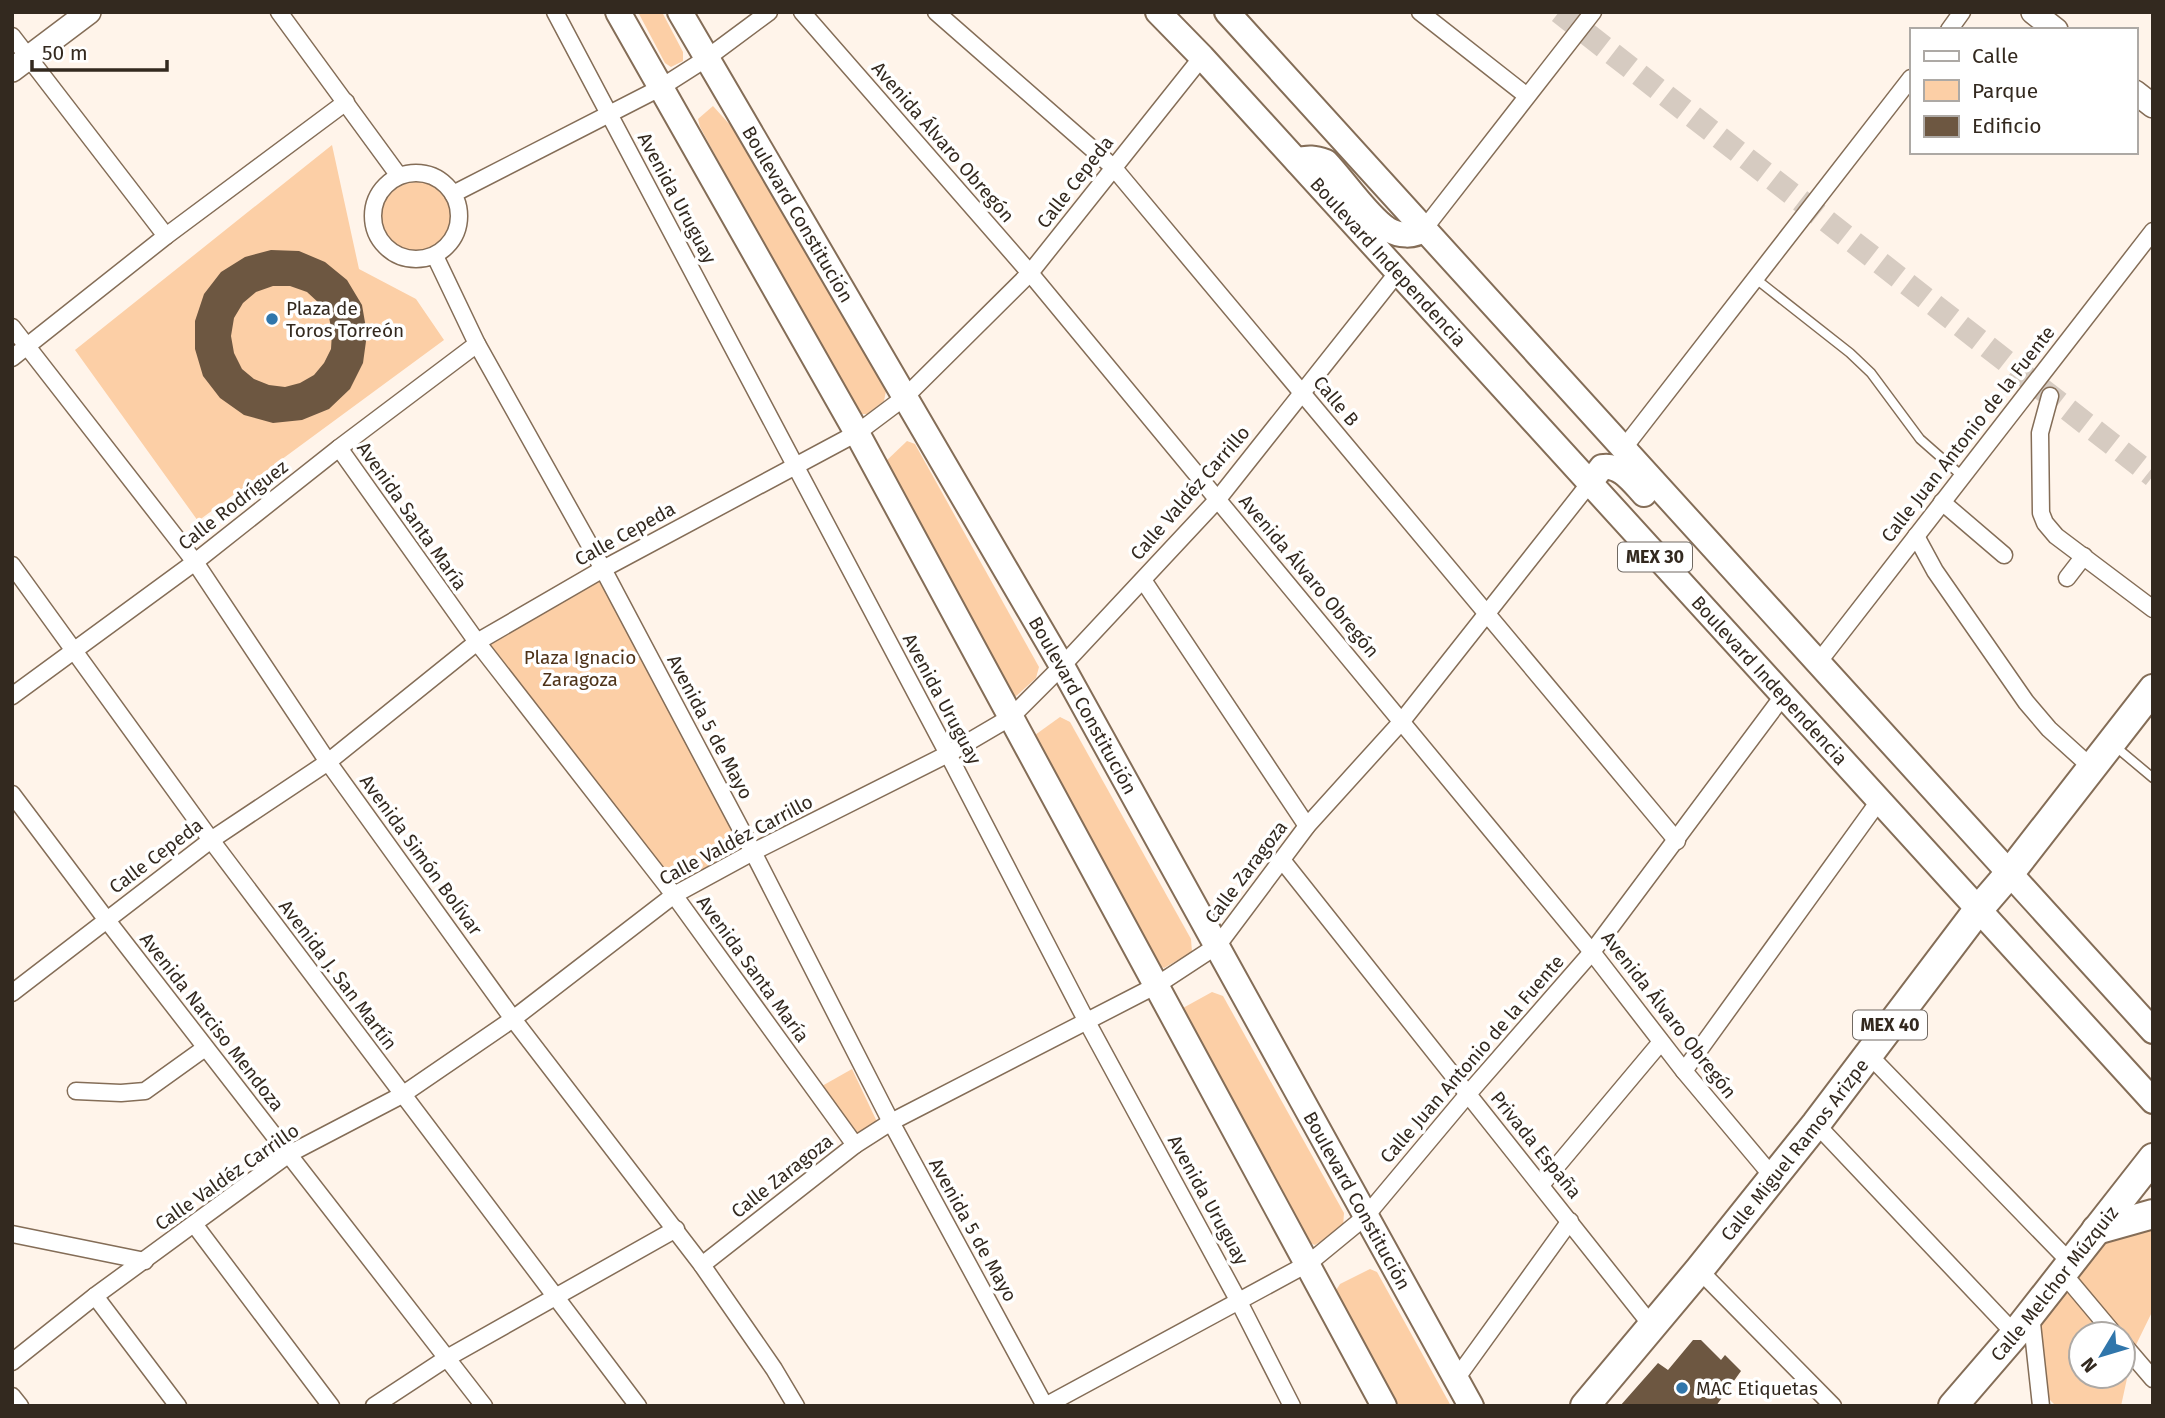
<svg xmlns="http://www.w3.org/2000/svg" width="2165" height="1418" viewBox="0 0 2165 1418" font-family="'Fira Sans',sans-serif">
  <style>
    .park { fill: #fccfa6; fill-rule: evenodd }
    .building { fill: #6d5741; fill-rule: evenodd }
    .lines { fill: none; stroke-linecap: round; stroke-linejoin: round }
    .secondary-tunnel { stroke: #d6cbc1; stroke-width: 23; stroke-dasharray: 23 11; stroke-linecap: butt }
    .lane-casing { stroke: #846d57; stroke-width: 11 }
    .street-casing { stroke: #846d57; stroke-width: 19 }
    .secondary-casing { stroke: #846d57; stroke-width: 26 }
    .primary-casing { stroke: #846d57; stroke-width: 28 }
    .highway-casing { stroke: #846d57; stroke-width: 32 }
    .lane { stroke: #fff; stroke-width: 8 }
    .street { stroke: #fff; stroke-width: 16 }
    .secondary { stroke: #fff; stroke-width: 23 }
    .primary { stroke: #fff; stroke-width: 24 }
    .highway { stroke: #fff; stroke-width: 28 }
    .poi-dot { fill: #3076ab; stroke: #fff; stroke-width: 2.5 }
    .labels { text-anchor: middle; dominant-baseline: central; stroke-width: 7; stroke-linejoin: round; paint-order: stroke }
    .shield { fill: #fff; stroke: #706962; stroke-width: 2 }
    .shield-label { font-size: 18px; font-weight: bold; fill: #33291f }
    .street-label { font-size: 19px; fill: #33291f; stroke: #fff }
    .poi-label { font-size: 19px; fill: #33291f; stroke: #fff; text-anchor: start }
    .park-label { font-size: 19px; fill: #4e3319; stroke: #fff }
  </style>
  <rect width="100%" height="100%" fill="#fff4ea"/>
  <g class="park">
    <path d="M638,12H662L683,52V61L671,67L665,63Z"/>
    <path d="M713,106L749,146L886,391L884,401L867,414H855L700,127L698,119Z"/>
    <path d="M332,145L359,269L416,299L444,340L198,521L75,350Z"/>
    <circle cx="417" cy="218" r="36"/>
    <path d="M907,441L915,444L1039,667L1036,678L1014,698L884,463Z"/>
    <path d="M602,570L751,851L673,894L477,642Z"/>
    <path d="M1060,717L1070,722L1191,939L1192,952L1164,968L1153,963L1033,742L1035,735Z"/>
    <path d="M1212,992L1223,996L1344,1213L1343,1227L1315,1245L1303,1240L1182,1018L1183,1008Z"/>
    <path d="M852,1069L879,1126L860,1136L822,1086Z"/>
    <path d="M2153,1206V1310L2133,1351L2121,1406H2056L2046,1396L2031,1305L2059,1268ZM2081,1334H2123V1376H2081Z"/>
    <path d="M1370,1269L1377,1272L1451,1406H1393L1333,1295L1340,1284Z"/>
  </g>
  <g class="building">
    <path d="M271,250L299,251L325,262L347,280L362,305L367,334L363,363L350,389L329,409L302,420L273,423L244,415L220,398L203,376L195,349V321L204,294L221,272L245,257ZM273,286H290L307,292L320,304L329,317L332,333L331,349L324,363L314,375L300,383L285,387L269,385L254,379L242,369L234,353L231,336L234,318L243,303L256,292Z"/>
    <path d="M1693,1340H1701L1721,1360L1725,1355L1741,1371L1716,1406H1620L1658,1363L1668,1370Z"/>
  </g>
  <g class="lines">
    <path class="secondary-tunnel" d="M1559,12L2153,476"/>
    <defs>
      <g id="lane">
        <path d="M1756,279L1850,353L1871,373L1920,439L1962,476"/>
        <path d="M2116,747L2153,778"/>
      </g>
      <g id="street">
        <path d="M279,12L399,176"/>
        <path d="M555,12L948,754L1086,1020L1238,1300L1292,1406"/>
        <path d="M802,12L1030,273L1592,952L1684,1071L1773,1177"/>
        <path d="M936,12L1113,167L1677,841"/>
        <path d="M1420,12L1527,96"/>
        <path d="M1949,30L1962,12"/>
        <path d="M12,36L166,236"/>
        <circle cx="416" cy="216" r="43"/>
        <path d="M453,194L660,88L707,58L769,12"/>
        <path d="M1424,229L1593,12"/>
        <path d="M435,256L477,344L603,569L753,852L891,1122L1045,1406"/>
        <path d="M12,327L195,562L328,762L513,1019L702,1265L774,1369L796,1406"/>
        <path d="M12,358L166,236L346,102"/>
        <path d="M2050,396L2040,433L2041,513L2045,523L2056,536L2153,609"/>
        <path d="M339,448L477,642L674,895L855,1145"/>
        <path d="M1623,449L1911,78"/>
        <path d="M1942,502L2004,555"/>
        <path d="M1916,536L1935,571L2026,702L2049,729L2092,768"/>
        <path d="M12,565L211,840L638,1406"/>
        <path d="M2067,578L2084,556"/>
        <path d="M1143,580L1307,826"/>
        <path d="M1817,664L2153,231"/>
        <path d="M12,696L195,562L339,448L477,344"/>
        <path d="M12,794L106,919L484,1406"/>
        <path d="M1282,860L1652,1326"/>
        <path d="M12,993L211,840L328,762L477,642L603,569L857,433L905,397L1030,273L1202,57"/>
        <path d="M1868,1054L2070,1262"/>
        <path d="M1684,1071L1879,801"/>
        <path d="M76,1091L121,1093L145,1091L205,1048"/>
        <path d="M1816,1124L2015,1334"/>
        <path d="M1541,1185L1661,1042"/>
        <path d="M194,1224L331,1406"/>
        <path d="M12,1234L145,1261"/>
        <path d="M702,1265L855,1145L891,1122L1157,985L1218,945L1307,826L1402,721L1589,484"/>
        <path d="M1699,1270L1833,1406"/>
        <path d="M2062,1272L2114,1334"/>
        <path d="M95,1296L178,1406"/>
        <path d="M2031,1314L2041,1406"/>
        <path d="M2123,1344L2153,1379"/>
        <path d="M12,1362L95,1296L289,1154L402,1095L513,1019L674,895L753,852L948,754L1011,717L1062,666L1218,499L1398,272"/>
        <path d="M1456,1379L1570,1221"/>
        <path d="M12,1396L20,1406"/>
        <path d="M374,1406L447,1358L676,1229"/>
        <path d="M1045,1406L1309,1263L1365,1217L1468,1094L1592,952L1783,696"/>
      </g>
      <g id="secondary">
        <path d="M2033,12L2056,30"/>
        <path d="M12,70L89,12"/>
        <path d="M2135,92L2153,106"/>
      </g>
      <g id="primary">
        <path d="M618,12L857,433L1384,1406"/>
        <path id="s1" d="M680,12L1062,666L1471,1406"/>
        <path id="s2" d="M1158,12L1202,57L2153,1101"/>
        <path d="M1227,12L2153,1031"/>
        <path d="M1297,161C1308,157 1315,158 1326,162C1344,181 1368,217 1387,229C1399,236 1414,237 1424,229"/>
        <path d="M1589,484L1602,467C1620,464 1632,481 1644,494"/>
      </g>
      <g id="highway">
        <path d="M2096,1230L2153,1214"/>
        <path id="s3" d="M1585,1406L1699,1270L1816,1124L1978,910L2009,874L2153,689"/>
        <path id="s4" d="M1953,1406L2015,1334L2153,1158"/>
      </g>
    </defs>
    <use href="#lane" class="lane-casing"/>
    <use href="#street" class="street-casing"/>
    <use href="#secondary" class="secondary-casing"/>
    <use href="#primary" class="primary-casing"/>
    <use href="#highway" class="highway-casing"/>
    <use href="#lane" class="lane"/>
    <use href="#street" class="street"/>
    <use href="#secondary" class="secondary"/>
    <use href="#primary" class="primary"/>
    <use href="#highway" class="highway"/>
  </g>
  <g class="poi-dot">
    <circle cx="272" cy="319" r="7"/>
    <circle cx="1682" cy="1388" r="7"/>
  </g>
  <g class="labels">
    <g class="shield">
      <rect x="1618" y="542.5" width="74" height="29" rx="5"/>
      <rect x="1853" y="1010.5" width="74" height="29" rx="5"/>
    </g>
    <g class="shield-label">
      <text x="1655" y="557">MEX 30</text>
      <text x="1890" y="1025">MEX 40</text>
    </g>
    <g class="street-label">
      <text transform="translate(943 142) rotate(49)">Avenida Álvaro Obregón</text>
      <text transform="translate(1075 182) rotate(-52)">Calle Cepeda</text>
      <text transform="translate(677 198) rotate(62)">Avenida Uruguay</text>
      <text stroke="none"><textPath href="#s1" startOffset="234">Boulevard Constitución</textPath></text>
      <text stroke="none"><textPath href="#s2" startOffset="340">Boulevard Independencia</textPath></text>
      <text transform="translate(1336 401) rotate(50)">Calle B</text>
      <text transform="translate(1968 434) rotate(-52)">Calle Juan Antonio de la Fuente</text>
      <text transform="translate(1190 493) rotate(-49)">Calle Valdéz Carrillo</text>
      <text transform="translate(233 505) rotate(-38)">Calle Rodríguez</text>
      <text transform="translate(412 516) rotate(55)">Avenida Santa María</text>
      <text transform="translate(625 534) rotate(-29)">Calle Cepeda</text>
      <text transform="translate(1309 576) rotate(50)">Avenida Álvaro Obregón</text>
      <text stroke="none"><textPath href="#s2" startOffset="906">Boulevard Independencia</textPath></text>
      <text transform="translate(942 699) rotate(62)">Avenida Uruguay</text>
      <text stroke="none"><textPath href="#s1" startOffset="802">Boulevard Constitución</textPath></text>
      <text transform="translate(710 727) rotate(62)">Avenida 5 de Mayo</text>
      <text transform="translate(736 840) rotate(-28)">Calle Valdéz Carrillo</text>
      <text transform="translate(421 855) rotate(54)">Avenida Simón Bolívar</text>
      <text transform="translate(156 856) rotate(-37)">Calle Cepeda</text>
      <text transform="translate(1246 872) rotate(-53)">Calle Zaragoza</text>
      <text transform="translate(753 969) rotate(54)">Avenida Santa María</text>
      <text transform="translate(338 975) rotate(53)">Avenida J. San Martín</text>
      <text transform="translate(1669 1015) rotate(52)">Avenida Álvaro Obregón</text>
      <text transform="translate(212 1022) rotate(52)">Avenida Narciso Mendoza</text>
      <text transform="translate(1472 1059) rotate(-49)">Calle Juan Antonio de la Fuente</text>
      <text transform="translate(1536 1145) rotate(51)">Privada España</text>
      <text stroke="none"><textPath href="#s3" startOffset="331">Calle Miguel Ramos Arizpe</textPath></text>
      <text transform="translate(782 1176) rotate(-38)">Calle Zaragoza</text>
      <text transform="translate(227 1177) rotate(-35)">Calle Valdéz Carrillo</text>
      <text transform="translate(1208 1200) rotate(61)">Avenida Uruguay</text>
      <text stroke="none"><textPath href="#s1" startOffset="1368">Boulevard Constitución</textPath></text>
      <text transform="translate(973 1230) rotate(61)">Avenida 5 de Mayo</text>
      <text stroke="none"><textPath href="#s4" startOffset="159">Calle Melchor Múzquiz</textPath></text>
    </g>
    <g class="poi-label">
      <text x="286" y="308">Plaza de<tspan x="286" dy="22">Toros Torreón</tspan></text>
      <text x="1696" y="1388">MAC Etiquetas</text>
    </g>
    <g class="park-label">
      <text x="580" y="657">Plaza Ignacio<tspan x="580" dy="22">Zaragoza</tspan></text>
    </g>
  </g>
  <rect width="2165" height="1418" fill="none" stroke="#33291f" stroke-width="28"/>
  <rect x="1910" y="28" width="228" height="126" fill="#ffffff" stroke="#ada9a5" stroke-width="2"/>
  <rect x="1924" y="51" width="35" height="10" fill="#ffffff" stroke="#ada9a5" stroke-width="2"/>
  <text x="1972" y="63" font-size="21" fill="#33291f">Calle</text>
  <rect x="1924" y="80" width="35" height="21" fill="#fccfa6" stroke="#ada9a5" stroke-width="2"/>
  <text x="1972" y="98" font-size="21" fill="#33291f">Parque</text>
  <rect x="1924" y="116" width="35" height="21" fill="#6d5741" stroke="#ada9a5" stroke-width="2"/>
  <text x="1972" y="133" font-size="21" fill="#33291f">Edificio</text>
  <g transform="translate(2102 1355) rotate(232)"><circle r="33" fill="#ffffff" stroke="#ada9a5" stroke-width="2"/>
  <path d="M0-5L12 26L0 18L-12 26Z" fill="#3076ab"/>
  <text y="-10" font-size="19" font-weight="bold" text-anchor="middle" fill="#33291f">N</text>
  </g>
  <path d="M32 60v10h135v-10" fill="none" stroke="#33291f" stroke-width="3.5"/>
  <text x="42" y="60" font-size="21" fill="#33291f" stroke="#ffffff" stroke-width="5" paint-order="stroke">50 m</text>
</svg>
